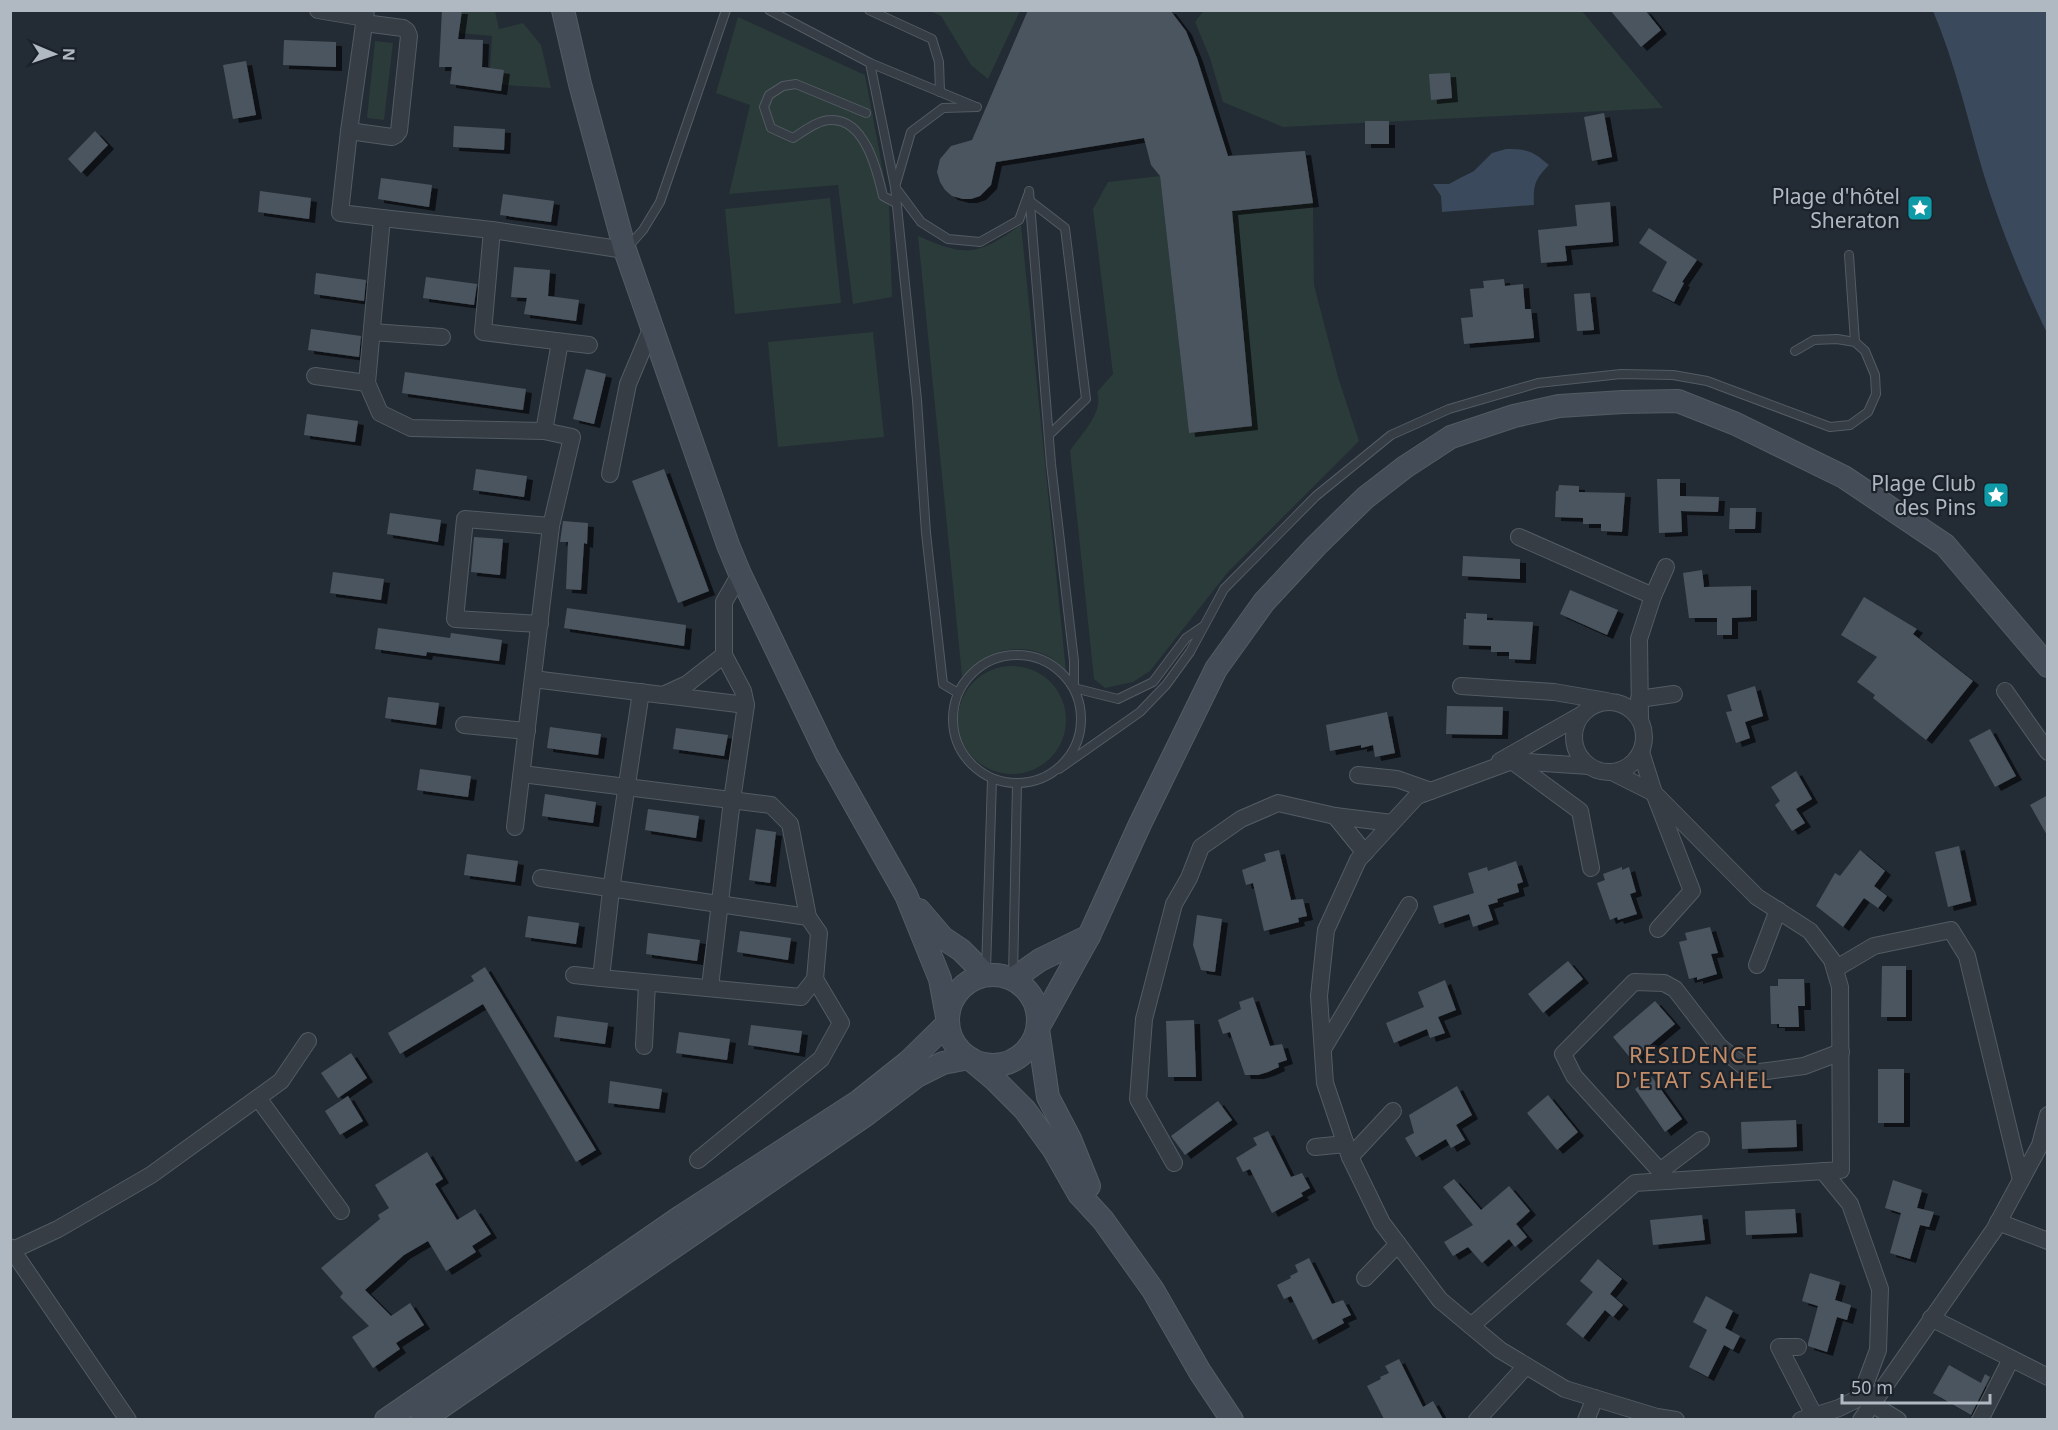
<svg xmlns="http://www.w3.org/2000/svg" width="2058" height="1430" viewBox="0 0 2058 1430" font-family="'Noto Sans',sans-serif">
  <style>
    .green { fill: #2a3b3a }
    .water { fill: #3a495b }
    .building { fill: #4b555f; filter: url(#shadow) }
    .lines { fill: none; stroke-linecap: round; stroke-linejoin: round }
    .service-casing { stroke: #535b63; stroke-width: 10 }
    .minor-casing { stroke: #535b63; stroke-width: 18 }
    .secondary-casing { stroke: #535b63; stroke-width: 24 }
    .service { stroke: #363d45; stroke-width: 8 }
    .minor { stroke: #363d45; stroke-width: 16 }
    .secondary { stroke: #444c57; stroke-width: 22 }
    .labels { text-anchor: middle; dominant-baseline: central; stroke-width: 4.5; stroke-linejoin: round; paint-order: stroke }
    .poi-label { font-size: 21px; fill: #b0b8c1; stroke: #1b2229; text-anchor: end }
    .neighbourhood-label { font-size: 22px; letter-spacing: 1.5px; fill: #c48d69; stroke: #1b2229 }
  </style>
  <defs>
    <filter id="shadow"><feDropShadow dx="6" dy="4" stdDeviation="0" flood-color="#0009"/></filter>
  </defs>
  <rect width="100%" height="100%" fill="#232b34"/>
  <g class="green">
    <path d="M1204,10L1582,11L1663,108L1283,127L1223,102L1210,58L1195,22Z"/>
    <path d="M459,11H495L499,29L523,23L541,45L551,88L489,84L492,36L459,33Z"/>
    <path d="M930,11H1020L988,79L971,65L941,16Z"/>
    <path d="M738,17L865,75L889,203L892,297L853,304L838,185L729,194L750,105L716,93Z"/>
    <path d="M375,41L393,43L384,120L367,118Z"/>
    <path d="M1160,176L1189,433L1252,426L1232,211L1313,203L1314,285L1338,377L1359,441L1228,572L1150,671L1133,682L1105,688L1094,679L1070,451C1081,434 1104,413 1097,392L1113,374L1093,209L1108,182Z"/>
    <path d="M830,198L841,303L735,314L725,209Z"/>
    <path d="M1021,225L1066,671C1047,648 1015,643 988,656C978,661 970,669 962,676L918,236C968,258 978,255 1021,225Z"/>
    <path d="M873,332L884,437L778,447L768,342Z"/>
    <circle cx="1012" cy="720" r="54"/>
  </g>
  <g class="water">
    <path d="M1933,11H2047V333C2023,284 1999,224 1983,172C1967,117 1955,63 1933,11Z"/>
    <path d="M1506,149C1528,149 1533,151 1549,165C1535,179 1533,185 1534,205L1442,212L1441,196L1433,184H1449L1460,178L1474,171L1492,153Z"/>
  </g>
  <g class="building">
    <path d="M442,10H462L458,39L483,40L482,67L504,70L501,91L450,84L452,67H439Z"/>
    <path d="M1028,10H1170L1186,31L1197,58L1228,156L1305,151L1313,203L1232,211L1252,426L1189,433L1160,176L1151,165L1144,138L996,162L991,185L980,196L971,199H963L952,196L945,190L940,182L937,172L940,159L951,146L972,140Z"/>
    <path d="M1610,10H1645L1661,30L1641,47Z"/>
    <path d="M284,40L336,42V67L283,65Z"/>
    <path d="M246,61L256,115L233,119L223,65Z"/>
    <path d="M1450,73L1452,98L1431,100L1429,74Z"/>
    <path d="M1604,113L1612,157L1592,161L1584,117Z"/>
    <rect x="1365" y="121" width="24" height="23"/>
    <path d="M454,126L505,129L504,150L453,147Z"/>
    <path d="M95,131L108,145L81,173L68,159Z"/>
    <path d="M381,178L432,185L429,207L378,199Z"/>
    <path d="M260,191L311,198L309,219L258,212Z"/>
    <path d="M503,194L554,201L551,222L500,215Z"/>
    <path d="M1610,202L1613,242L1565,246L1567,261L1541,263L1538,230L1577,226L1575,205Z"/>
    <path d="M1649,228L1697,260L1682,282L1684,283L1674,302L1652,291L1667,262L1639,243Z"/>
    <path d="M514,267L550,270L548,296L579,300L576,321L524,314L527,298L511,297Z"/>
    <path d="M316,273L366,280L364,301L314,294Z"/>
    <path d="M426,277L477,284L474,305L423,298Z"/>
    <path d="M1504,279L1505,286L1523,284L1525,309H1531L1534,338L1464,344L1461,318L1473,317L1470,289L1484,288L1483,281Z"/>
    <path d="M1590,293L1594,330L1577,331L1574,294Z"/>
    <path d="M311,329L361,336L359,357L308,350Z"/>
    <path d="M586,369L606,374L594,424L573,419Z"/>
    <path d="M405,372L526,389L523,410L402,393Z"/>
    <path d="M307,414L358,421L355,442L304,435Z"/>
    <path d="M476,469L527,476L524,497L473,490Z"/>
    <path d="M664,469L709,591L678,603L632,481Z"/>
    <path d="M1657,479H1680V496L1719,497L1718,512L1681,511L1682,532L1659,533Z"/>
    <path d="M1559,485L1579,486V492L1625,493L1622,532L1601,531V524H1583V518L1555,517L1556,491H1558Z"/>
    <path d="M1730,508H1756L1755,529H1729Z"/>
    <path d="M390,513L441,520L438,542L387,534Z"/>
    <path d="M563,521L588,523L587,544L584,543L581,590L566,589L568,542H560Z"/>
    <path d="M474,537L503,539L500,575L471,572Z"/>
    <path d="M1463,556L1520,559V579L1462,576Z"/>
    <path d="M1702,570L1704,587L1751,586V617L1732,618V635H1717V618H1689L1683,573Z"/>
    <path d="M333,572L384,579L381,600L330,593Z"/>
    <path d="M1570,590L1618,610L1607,635L1560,614Z"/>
    <path d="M1864,597L1917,629L1913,634L1973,681L1926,740L1873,698L1875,695L1857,682L1877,657L1841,635Z"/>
    <path d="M567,608L686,625L684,646L564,628Z"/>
    <path d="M1466,613L1487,614V620L1533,622L1530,660L1509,659V652H1491V646L1463,645L1464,619H1466Z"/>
    <path d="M378,628L450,638L451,633L502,640L499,661L427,652L426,656L375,649Z"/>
    <path d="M1755,686L1763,716L1745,722L1750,738L1736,743L1726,712L1732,711L1727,695Z"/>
    <path d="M388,697L439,703L436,725L385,718Z"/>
    <path d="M1447,706L1503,707L1502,735L1446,734Z"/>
    <path d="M1387,712L1395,753L1375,757L1373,745L1361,748V745L1330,751L1326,725Z"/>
    <path d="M550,727L601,734L598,755L547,748Z"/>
    <path d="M676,728L728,735L724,756L673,749Z"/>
    <path d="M1990,729L2016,776L1995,787L1969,740Z"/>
    <path d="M420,769L471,776L468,797L417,790Z"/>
    <path d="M1796,771L1812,799L1796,809L1805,823L1792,831L1775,805L1780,801L1771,787Z"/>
    <path d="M545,794L596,802L593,823L542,816Z"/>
    <path d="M2048,795V837L2030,805Z"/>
    <path d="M648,809L699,816L696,838L645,830Z"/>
    <path d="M756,829L776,832L770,883L749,880Z"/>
    <path d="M1959,846L1971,901L1948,907L1935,852Z"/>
    <path d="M1279,850L1291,900L1303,899L1307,916L1298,918L1299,922L1264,931L1253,883L1246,885L1242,870L1266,861L1264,854Z"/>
    <path d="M1860,850L1885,871L1874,886L1887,896L1878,908L1864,898L1843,927L1816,906L1835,873L1840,876Z"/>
    <path d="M467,854L518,861L515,882L464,875Z"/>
    <path d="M1516,861L1523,882L1517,884L1519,892L1497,899L1498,902L1488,905L1493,920L1473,927L1469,914L1439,924L1433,906L1474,893L1468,873L1487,867L1488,871Z"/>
    <path d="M1622,867V870L1629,867L1636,892L1630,894L1637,914L1618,920L1617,917L1610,920L1597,883L1605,880L1603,874Z"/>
    <path d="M1197,915L1222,919L1215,972L1201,970L1193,945Z"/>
    <path d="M528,916L579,923L576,944L525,937Z"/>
    <path d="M1710,927L1718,953L1711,954L1717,974L1697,980V977L1689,979L1679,942L1687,940L1685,933Z"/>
    <path d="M740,931L791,938L788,960L737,952Z"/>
    <path d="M648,933L700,940L697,961L646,954Z"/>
    <path d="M1568,961L1583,979L1543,1013L1528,994Z"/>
    <path d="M1882,966H1906V1017H1881Z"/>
    <path d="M485,967L596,1150L576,1162L483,1004L400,1054L388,1033L474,981L471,976Z"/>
    <path d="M1778,979H1804L1805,1006H1798L1799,1027H1779V1024H1771L1770,986H1778Z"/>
    <path d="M1445,980L1456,1010L1438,1017L1445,1033L1430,1038L1427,1029L1394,1043L1386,1023L1424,1007L1418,992Z"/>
    <path d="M1253,997L1270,1046L1282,1044L1287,1060L1278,1063L1279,1067L1268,1072L1258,1075H1245L1230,1032L1223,1034L1218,1020L1241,1009L1239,1002Z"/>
    <path d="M1655,1001L1675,1024L1632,1060L1613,1037Z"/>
    <path d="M557,1016L608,1023L605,1044L554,1037Z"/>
    <path d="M1194,1020L1196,1077H1168L1166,1021Z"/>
    <path d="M751,1025L802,1031L799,1053L748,1045Z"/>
    <path d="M679,1032L730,1039L727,1060L676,1053Z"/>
    <path d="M351,1053L367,1078L338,1098L321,1073Z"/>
    <rect x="1878" y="1069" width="26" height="54"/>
    <path d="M1652,1077L1682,1119L1665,1132L1635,1089Z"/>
    <path d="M610,1081L662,1089L659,1109L608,1103Z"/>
    <path d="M1457,1086L1472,1115L1456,1125L1465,1140L1451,1148L1446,1139L1416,1157L1405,1138L1414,1133L1409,1115Z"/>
    <path d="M1548,1095L1578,1132L1557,1150L1527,1113Z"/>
    <path d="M348,1096L363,1121L340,1135L325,1111Z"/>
    <path d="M1218,1101L1232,1120L1185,1155L1171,1136Z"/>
    <path d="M1796,1120L1797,1147L1742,1149L1741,1122Z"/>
    <path d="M1268,1131L1291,1177L1302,1173L1310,1188L1301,1193L1303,1196L1272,1213L1250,1169L1243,1172L1236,1158L1257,1145L1253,1138Z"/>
    <path d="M427,1152L443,1179L435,1184L457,1220L475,1209L491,1234L472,1246L476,1252L446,1271L428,1241L404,1255L365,1290L391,1316L410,1303L424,1325L396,1343L400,1349L373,1368L352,1337L369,1326L340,1297L343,1293L321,1268L380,1219L378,1215L389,1208L375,1185Z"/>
    <path d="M1454,1179L1481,1210L1509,1186L1530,1211L1516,1224L1527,1237L1515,1247L1509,1239L1482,1263L1468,1247L1453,1256L1444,1242L1473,1225L1443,1187Z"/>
    <path d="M1893,1180L1922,1190L1917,1208L1934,1212L1929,1227L1920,1225L1910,1259L1890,1253L1901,1213L1885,1208Z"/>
    <path d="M1795,1209L1797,1233L1746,1235L1745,1211Z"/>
    <path d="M1702,1215L1705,1240L1653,1245L1650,1220Z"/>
    <path d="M1309,1258L1332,1304L1343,1300L1351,1315L1342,1319L1344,1323L1313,1340L1291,1296L1284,1299L1277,1285L1291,1278L1290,1276L1298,1272L1295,1265Z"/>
    <path d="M1598,1259L1622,1279L1610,1294L1623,1305L1613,1317L1605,1310L1583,1338L1566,1324L1593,1292L1580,1281Z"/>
    <path d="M1810,1273L1840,1282L1835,1300L1851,1305L1847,1320L1837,1317L1827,1352L1808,1346V1343L1818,1306L1802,1301Z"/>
    <path d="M1706,1296L1733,1311L1725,1328L1740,1336L1733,1350L1724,1345L1708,1377L1689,1367L1707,1330L1693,1322Z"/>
    <path d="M1399,1359L1423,1407L1433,1401L1443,1419H1384L1367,1386L1381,1379L1380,1377L1389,1373L1385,1366Z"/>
    <path d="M1949,1365L1981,1383L1985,1374L1990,1377L1971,1415L1933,1393Z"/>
  </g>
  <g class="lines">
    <defs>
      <g id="service">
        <path d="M769,10L870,63L974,106"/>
        <path d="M869,10L932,39L939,62L940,92"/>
        <path d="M870,63L895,187L917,400L926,533L943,684L958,693"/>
        <path d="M977,107L943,108L911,132L895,187L921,222L948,239L980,242L1019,220L1028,195"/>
        <path d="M866,113L796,84L783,86L769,95L764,107L771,128L793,138C804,131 818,120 831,120C865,119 877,170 883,196L896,203"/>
        <path d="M1029,191L1051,464L1074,661V688L1118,699L1153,682L1186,638L1202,627"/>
        <path d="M1030,201L1065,228L1086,399L1049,435"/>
        <path d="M626,249L643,230L660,202L726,10"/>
        <path d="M1849,255L1855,342"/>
        <circle cx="1017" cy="719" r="64"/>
        <path d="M1059,769L1140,712L1166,685L1190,652L1224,589L1316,496L1391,435L1449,409L1538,383L1621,374L1673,375L1707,381L1830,427L1850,425L1868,412L1876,394L1875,375L1865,351L1855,342L1837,339L1814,340L1795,351"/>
        <path d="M986,970L992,779"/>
        <path d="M1013,975L1017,784"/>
      </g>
      <g id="minor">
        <path d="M318,10L365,18"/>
        <path d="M366,10L349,131L340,213L382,218L367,383L380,413L411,428L544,431L572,437L551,526L515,827"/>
        <path d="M349,131L392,137L396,135L399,131L409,36L407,31L403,28L364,23"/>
        <path d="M382,218L492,230L625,250"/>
        <path d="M492,230L483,332L589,345"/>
        <path d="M372,332L442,337"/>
        <path d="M315,376L367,383"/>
        <path d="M544,431L560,342"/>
        <path d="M610,474L628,384L652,327"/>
        <path d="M1519,537L1653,596L1639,639L1640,718"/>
        <path d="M1653,596L1666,567"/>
        <path d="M540,624L455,619L465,519L551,526"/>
        <path d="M533,679L663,695L687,684L724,655V602L740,574"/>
        <path d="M1461,686L1554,692L1607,701"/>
        <path d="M2005,691L2048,752"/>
        <path d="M664,695L746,705"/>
        <path d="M1639,699L1674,694"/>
        <circle cx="1609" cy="737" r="35"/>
        <path d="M464,725L527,731"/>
        <path d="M1641,752L1654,793L1692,891L1658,929"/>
        <path d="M1500,761L1581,715"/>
        <path d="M1512,761L1580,811L1591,868"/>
        <path d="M1589,766L1512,761L1417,796L1358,860L1326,930L1319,996L1325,1083L1350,1157L1382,1223L1440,1300L1500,1350L1565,1389L1657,1417L1676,1420"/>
        <path d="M522,774L771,805L790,824L808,917"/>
        <path d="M1358,775L1397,779L1431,791"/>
        <path d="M1365,853L1335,816L1392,823"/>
        <path d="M541,878L808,917L819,933L815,979L801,997L601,978L611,890L641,692"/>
        <path d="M1757,965L1778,910"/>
        <path d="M1835,969L1874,946L1951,930L1967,956L2021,1180"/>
        <path d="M574,975L601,978"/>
        <path d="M710,987L732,800L746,705L743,691L724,655"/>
        <path d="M644,1046L647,983"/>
        <path d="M1323,1049L1409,905"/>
        <path d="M258,1098L341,1211"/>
        <path d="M1315,1147L1346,1144"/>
        <path d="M1350,1157L1393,1111"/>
        <path d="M698,1160L821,1059L841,1023L815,979"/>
        <path d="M1174,1163L1138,1099L1144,1019L1174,904L1189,878L1201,847L1241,819L1278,803L1335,816"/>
        <path d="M1660,1171L1701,1140"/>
        <path d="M1823,1171L1850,1204L1880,1289L1878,1350L1860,1398"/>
        <path d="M1669,1181L1574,1076L1563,1054L1634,982L1664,983L1675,989L1719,1046L1752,1073L1804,1066L1841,1052"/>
        <path d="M1998,1222L2048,1241"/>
        <path d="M10,1247L128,1420"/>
        <path d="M13,1250L58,1229L151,1175L281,1081L308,1041"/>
        <path d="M1365,1278L1398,1244"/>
        <path d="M1931,1318L2048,1377"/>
        <path d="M1471,1326L1635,1183L1841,1170L1840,987L1832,960L1810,931L1757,897L1654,793L1612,772"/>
        <path d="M1798,1347H1779L1814,1415"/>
        <path d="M1872,1404L1898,1420"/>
        <path d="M1477,1420L1526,1366"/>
        <path d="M1586,1420L1595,1398"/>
        <path d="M1801,1420L1839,1408L1869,1393"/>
        <path d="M1861,1420L1994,1230L2040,1145L2048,1115"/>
        <path d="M1980,1420L2011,1359"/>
      </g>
      <g id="secondary">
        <path d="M563,10L580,84L625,250L728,545L740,574L827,755L906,895L940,979L948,1022"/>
        <path d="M919,910L943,938L961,950L986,975"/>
        <circle cx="993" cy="1020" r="45"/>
        <path d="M1013,979L1040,960L1089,936"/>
        <path d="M1038,1028L1089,936L1140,824L1216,669L1264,602L1316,546L1365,498L1405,467L1451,437L1514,416L1559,406L1623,402L1678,401L1736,424L1844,477L1945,545L2048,666"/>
        <path d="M1038,1029L1048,1097L1070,1139L1089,1186"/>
        <path d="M970,1059L994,1079L1025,1110L1054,1150L1079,1194L1103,1220L1153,1290L1200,1372L1232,1420"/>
        <path d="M386,1420L682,1216L859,1101L908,1062L948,1023"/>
        <path d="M422,1420L867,1114L917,1076L943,1063L969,1058"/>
      </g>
    </defs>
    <use href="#service" class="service-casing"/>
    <use href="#minor" class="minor-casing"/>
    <use href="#secondary" class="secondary-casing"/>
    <use href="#service" class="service"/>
    <use href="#minor" class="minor"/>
    <use href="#secondary" class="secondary"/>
  </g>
  <defs>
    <symbol id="sight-square" viewBox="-11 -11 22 22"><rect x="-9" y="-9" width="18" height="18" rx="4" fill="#0f9aa8" stroke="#1b2229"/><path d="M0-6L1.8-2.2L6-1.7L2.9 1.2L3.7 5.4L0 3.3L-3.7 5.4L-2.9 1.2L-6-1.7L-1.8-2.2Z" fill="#fff"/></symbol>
  </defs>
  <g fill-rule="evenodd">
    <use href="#sight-square" x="1905" y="193" width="30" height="30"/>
    <use href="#sight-square" x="1981" y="480" width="30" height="30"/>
  </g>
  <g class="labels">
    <g class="poi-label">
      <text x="1900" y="196">Plage d'hôtel<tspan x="1900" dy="24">Sheraton</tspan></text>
      <text x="1976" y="483">Plage Club<tspan x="1976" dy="24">des Pins</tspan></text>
    </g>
    <g class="neighbourhood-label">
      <text x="1694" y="1054">RESIDENCE<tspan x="1694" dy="25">D'ETAT SAHEL</tspan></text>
    </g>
  </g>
  <rect width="2058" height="1430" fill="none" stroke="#b0b8c1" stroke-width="24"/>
  <g transform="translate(54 54) rotate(92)" stroke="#1b2229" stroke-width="4.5" paint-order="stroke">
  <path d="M0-4.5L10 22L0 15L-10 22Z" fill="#b0b8c1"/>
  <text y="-9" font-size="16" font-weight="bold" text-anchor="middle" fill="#b0b8c1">N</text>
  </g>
  <path d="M1842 1394v9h148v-9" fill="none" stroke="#b0b8c1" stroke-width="3"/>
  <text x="1851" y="1394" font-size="18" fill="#b0b8c1" stroke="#1b2229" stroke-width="4.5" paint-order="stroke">50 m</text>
</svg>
